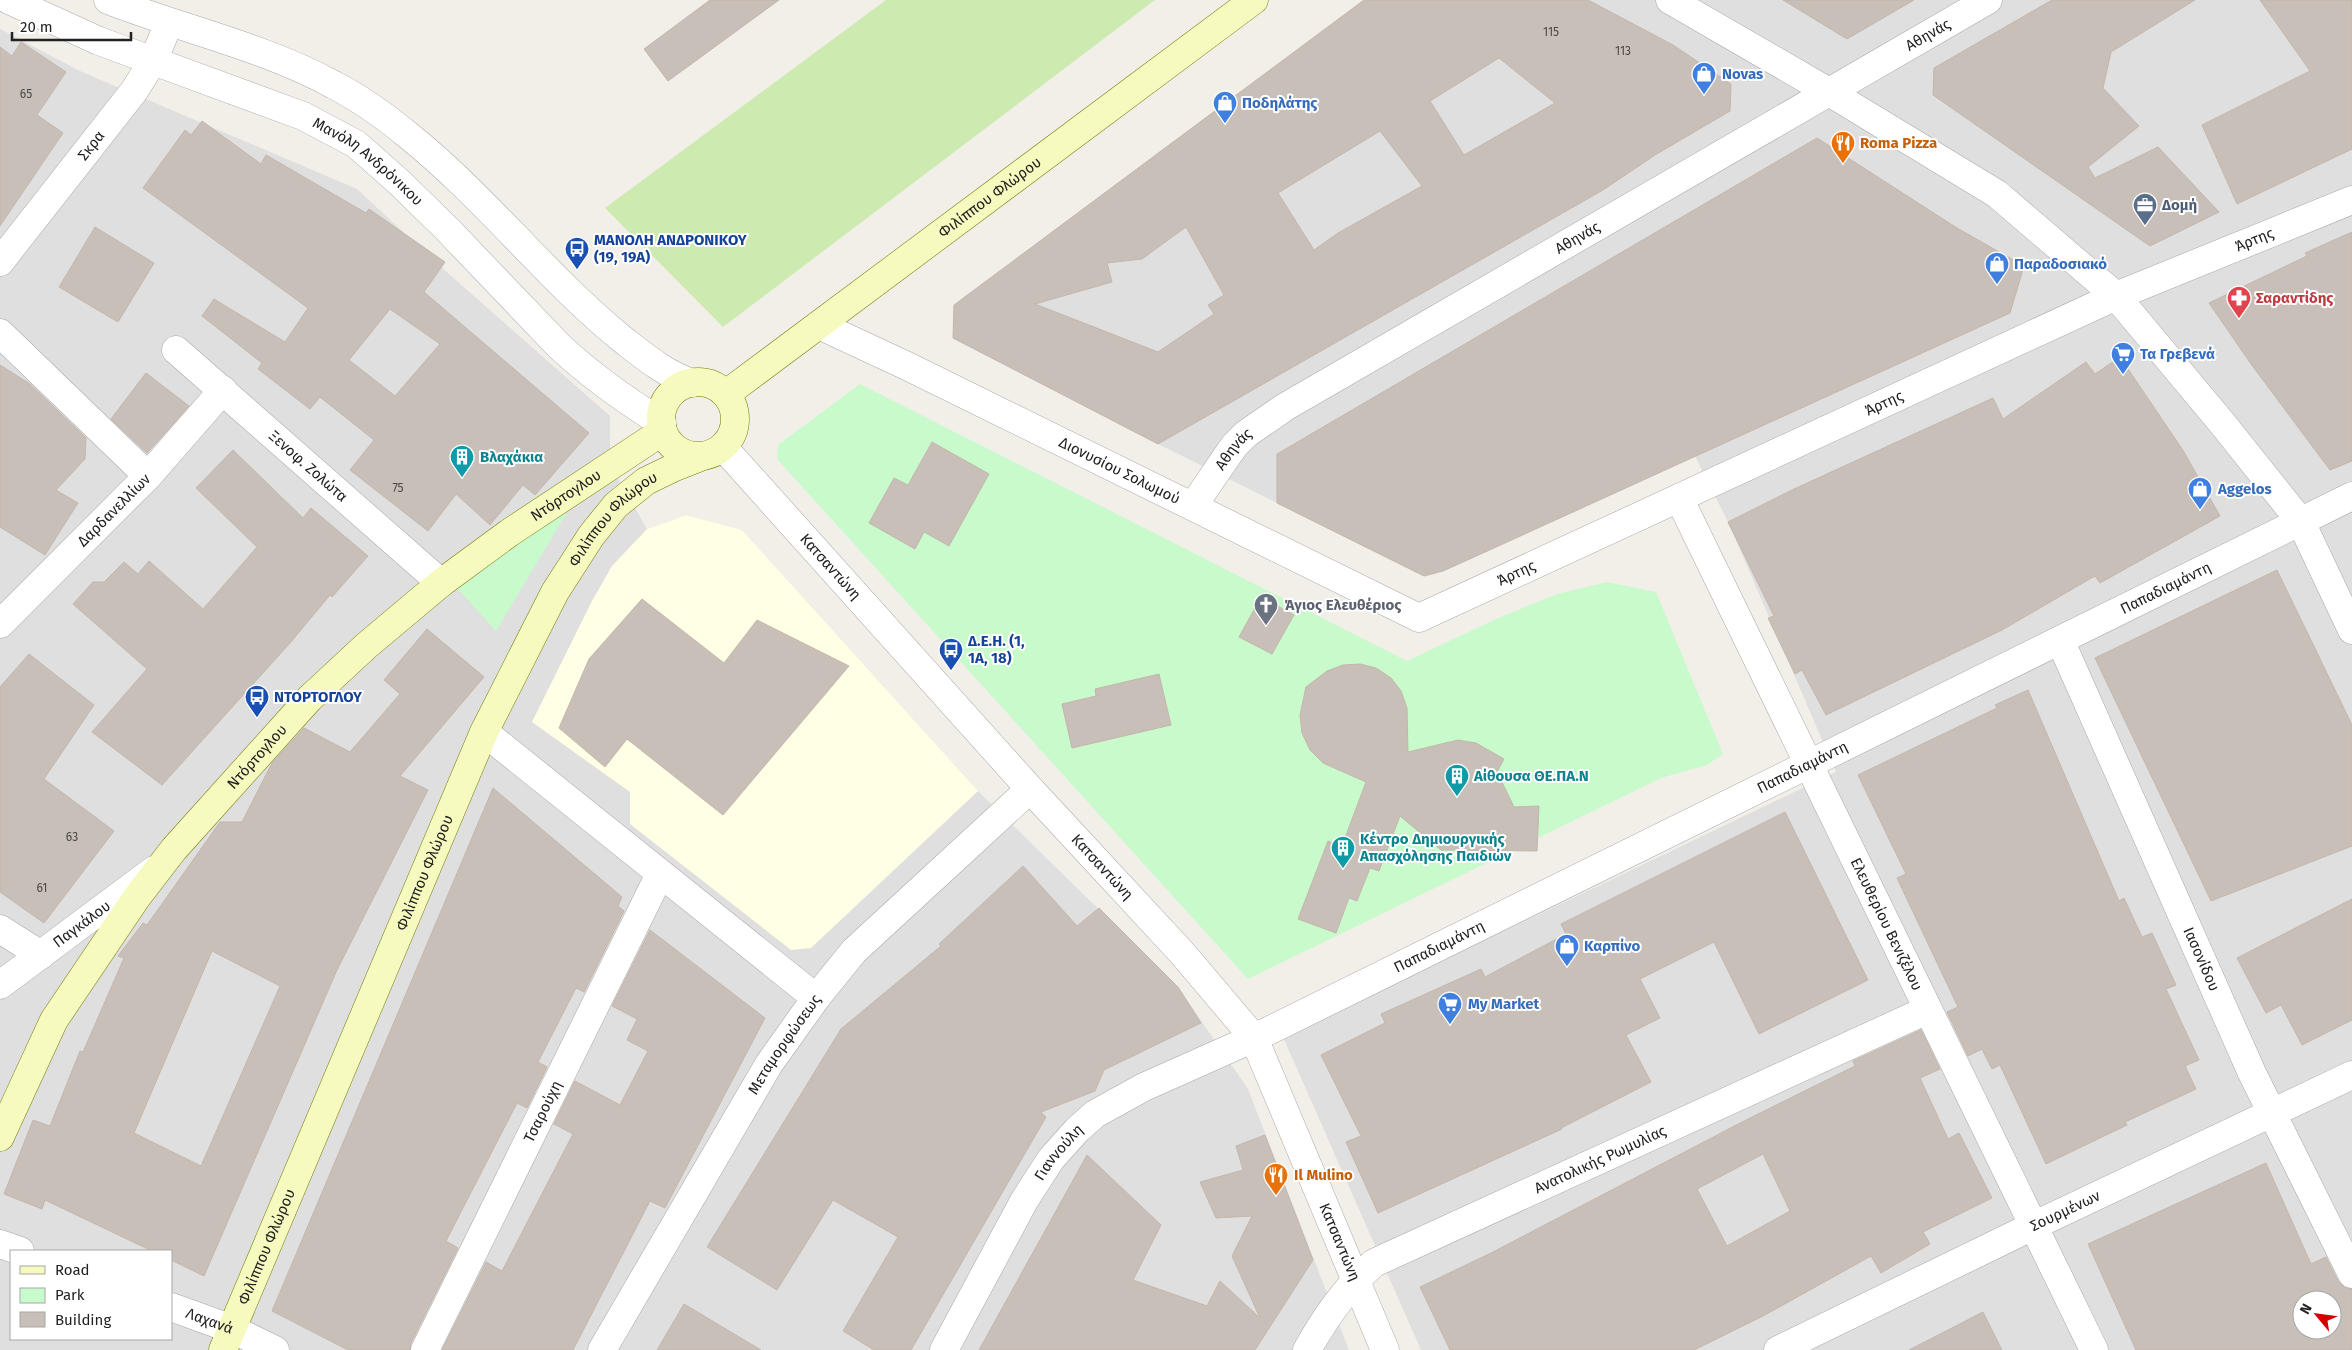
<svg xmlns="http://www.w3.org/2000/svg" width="2352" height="1350" viewBox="0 0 2352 1350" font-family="'Fira Sans',sans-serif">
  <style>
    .residential { fill: #e0dfdf; fill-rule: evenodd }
    .education { fill: #ffffe5 }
    .grass { fill: #cdebb0 }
    .park { fill: #c8facc }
    .building { fill: #c7bfb8; stroke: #c4b6ab; fill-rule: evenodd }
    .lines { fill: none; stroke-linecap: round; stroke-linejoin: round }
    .minor-casing { stroke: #a9a9a9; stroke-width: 29 }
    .tertiary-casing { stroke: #a9a9a9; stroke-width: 29 }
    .secondary-casing { stroke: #707d05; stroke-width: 29 }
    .minor { stroke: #fff; stroke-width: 28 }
    .tertiary { stroke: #fff; stroke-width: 28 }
    .secondary { stroke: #f7fabf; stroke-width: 28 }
    .labels { text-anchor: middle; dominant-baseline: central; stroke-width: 4; stroke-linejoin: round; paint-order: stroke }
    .number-label { font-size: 12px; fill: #4b4948 }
    .street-label { font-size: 15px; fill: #222; stroke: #fff }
    .shop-label { font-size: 15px; font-weight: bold; fill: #366cbe; stroke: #fff; text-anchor: start }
    .food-label { font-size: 15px; font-weight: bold; fill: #c56008; stroke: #fff; text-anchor: start }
    .service-label { font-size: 15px; font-weight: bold; fill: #4e5e75; stroke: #fff; text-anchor: start }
    .transit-label { font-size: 15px; font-weight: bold; fill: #164399; stroke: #fff; text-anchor: start }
    .health-label { font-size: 15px; font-weight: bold; fill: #be3a42; stroke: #fff; text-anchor: start }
    .culture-label { font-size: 15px; font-weight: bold; fill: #0d838f; stroke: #fff; text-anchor: start }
    .worship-label { font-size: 15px; font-weight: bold; fill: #5b616d; stroke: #fff; text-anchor: start }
  </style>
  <rect width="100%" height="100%" fill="#f2efe9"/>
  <g class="residential">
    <path d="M1364,0H2352V1350H1421L1283,1037L1836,772L1728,522L1695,456L1443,571L1424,576L1158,444L953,338L954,305ZM2302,1300H2332V1330H2302Z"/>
    <path d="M0,29L80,71L357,189L441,267L610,416V464L647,529L686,515L742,530L978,791L1178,987L1248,1089L1349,1350H0ZM11,1251H171V1339H11Z"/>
  </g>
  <path class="education" d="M686,515L742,530L978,791L811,948L791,950L630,824V792L532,722L592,601L612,566L647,529Z"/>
  <path class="grass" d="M886,0H1155L723,327L605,208Z"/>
  <g class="park">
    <path d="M860,384L1407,661L1496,619L1557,594L1607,582L1656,592L1723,754L1707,765L1661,778L1248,979L777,459L778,445Z"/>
    <path d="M572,500V504L496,631L458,589Z"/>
  </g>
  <g class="building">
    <path d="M710,0H779L668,81L644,49Z"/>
    <path d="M1364,0H1588L1673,45L1731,84L1730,111L1655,155L1603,190L1158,444L953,338L954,305ZM1499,58L1555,103L1464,155L1430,101ZM1380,131L1422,186L1338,233L1314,250L1278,193ZM1186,227L1224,295L1208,305L1214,314L1158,352L1035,304L1112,282L1107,263L1142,259Z"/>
    <path d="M1783,0H1914L1847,39Z"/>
    <path d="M2052,0H2195L2111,52L2103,88L2139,126L2088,167L2095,178L2158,147L2219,212L2150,246L1933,95L1934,68Z"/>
    <path d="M2260,0H2352V149L2237,204L2202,125L2310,71Z"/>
    <path d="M21,42L66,72L37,115L63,133L0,226V47L12,56Z"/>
    <path d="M202,121L261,164L266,155L366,213L369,209L445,262L424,292L589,433L535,495L523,485L490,525L456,494L428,531L350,470L374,440L320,397L310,409L258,369L262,363L202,316L214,299L285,342L308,308L143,188L185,130L191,135ZM390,309L440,344L395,396L349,360Z"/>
    <path d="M1817,138L1957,228L2024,266L2010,313L1494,548L1443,571L1424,576L1277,503V454Z"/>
    <path d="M95,227L154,263L118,322L59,287Z"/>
    <path d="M2352,232V461L2330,470L2251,364L2209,303L2307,256L2305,253Z"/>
    <path d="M2120,357L2184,452L2220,516L2100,583L2095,576L2002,630L1826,715L1802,670L1795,674L1768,618L1774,616L1728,522L1794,489L1993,398L2003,419L2086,362L2095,374Z"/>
    <path d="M0,365L30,384L86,438L85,459L56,490L78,503L45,555L0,527Z"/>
    <path d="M146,373L189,406L147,453L111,419Z"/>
    <path d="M932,442L989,474L949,546L924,532L915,549L869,523L894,478L908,485Z"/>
    <path d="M233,450L303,518L311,508L368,556L332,597L330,595L290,643L162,785L92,732L147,669L73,604L93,582H104L124,562L138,574L149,561L203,609L257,547L196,488Z"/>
    <path d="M2277,570L2352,725V846L2211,901L2095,658Z"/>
    <path d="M1261,597L1294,615L1272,654L1239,637Z"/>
    <path d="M642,599L724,663L757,620L849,666L723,815L627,739L605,767L559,728L589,659Z"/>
    <path d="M427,629L484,677L400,776L428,790L337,970L204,1276L171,1260V1251H152L45,1200L42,1209L4,1194L33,1120L50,1126L80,1051L83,1052L124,958L118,956L143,923L147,925L220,822H242L272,763L304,728L350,752L400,694L384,680ZM212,951L280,986L201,1166L134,1133Z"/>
    <path d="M29,654L94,705L44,779L114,831L44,923L0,892V687Z"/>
    <path d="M1360,664L1376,668L1391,678L1401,691L1407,708L1408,752L1458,740L1476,743L1504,759L1497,772L1514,807L1539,806L1537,851L1441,850L1400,816L1379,871L1370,868L1357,901L1349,898L1336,933L1298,919L1328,841L1342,846L1366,782L1323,763L1310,750L1302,733L1300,715L1306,687L1327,671L1343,665Z"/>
    <path d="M1159,674L1171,725L1072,748L1062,704L1096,696L1095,689Z"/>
    <path d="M2028,690L2119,901L2124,898L2142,937L2152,933L2176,985L2166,989L2199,1060L2185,1066L2196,1089L2125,1122L2127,1125L2046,1164L2000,1065L1992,1069L1982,1049L1968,1056L1947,1012L1958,1007L1897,878L1906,874L1858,775L1997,708L1995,705Z"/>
    <path d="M493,788L622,897L618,906L624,911L584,992L576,988L538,1062L547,1067L527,1108L517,1103L446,1241L458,1248L411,1343L410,1350H348L272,1311Z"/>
    <path d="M1785,812L1868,980L1759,1034L1714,942L1640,979L1660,1018L1626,1035L1651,1082L1561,1128L1562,1129L1378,1213L1346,1142L1361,1136L1321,1055L1385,1023L1381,1014L1481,969L1485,977L1566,934L1561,924Z"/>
    <path d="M1023,866L1077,926L1099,908L1178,987L1201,1023L1104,1070L1095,1091L1041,1112L1046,1117L911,1350H874L843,1331L898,1237L833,1200L777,1290L707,1247L841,1029L941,946L939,944Z"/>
    <path d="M2352,899V1020L2302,1045L2281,1005L2266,1013L2237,958Z"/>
    <path d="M650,930L765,1018L665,1208L650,1201L573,1350H442L486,1262L502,1271L573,1134L554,1124L575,1081L620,1105L648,1051L627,1040L637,1019L612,1006Z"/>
    <path d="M1921,1030L1940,1069L1920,1078L1948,1139L1959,1133L1992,1198L1923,1232L1930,1244L1881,1273L1871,1256L1763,1316L1694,1350H1450L1420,1287L1491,1253L1746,1120L1855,1066L1853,1061ZM1763,1154L1790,1211L1727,1246L1697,1189Z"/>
    <path d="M1265,1135L1313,1260L1255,1350H979L1087,1155L1161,1225L1133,1280L1207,1306L1220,1281L1260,1318L1232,1256L1252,1216L1216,1218L1200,1182L1243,1170L1236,1146Z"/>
    <path d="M2266,1163L2311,1264L2326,1257L2338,1281L2344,1287L2352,1289V1350H2136L2088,1244ZM2302,1300H2332V1330H2302Z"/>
    <path d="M684,1304L761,1350H657Z"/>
    <path d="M1983,1312L2002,1350H1909Z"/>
  </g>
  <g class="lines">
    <defs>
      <g id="minor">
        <path id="s1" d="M819,325L907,366L1419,618L2116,296L2352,200"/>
        <path d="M0,333L148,476"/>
        <path id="s2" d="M176,350L441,583"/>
        <path id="s3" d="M1679,498L2094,1350"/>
        <path id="s4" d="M1193,506L1234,446L1246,434L1285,407L1988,0"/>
        <path id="s5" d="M0,624L148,476L223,390"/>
        <path id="s6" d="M2060,640L2252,1073L2352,1274"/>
        <path d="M484,732L816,998"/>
        <path d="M0,929L41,955"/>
        <path id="s7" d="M0,985L154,870"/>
        <path d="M0,1244L20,1251"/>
        <path id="s8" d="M171,1307L232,1329L275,1350"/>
        <path id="s9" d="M425,1350L660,874"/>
        <path id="s10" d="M602,1350L769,1064L816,998L854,951L1030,789"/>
        <path id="s11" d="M944,1350L1024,1201L1051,1159L1077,1130L1095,1114L1144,1087L1254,1038L2352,496"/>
        <path id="s12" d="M1307,1350C1325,1318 1346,1287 1374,1263L1927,1010"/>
        <path id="s13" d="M1778,1350L2033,1226L2352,1075"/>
      </g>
      <g id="tertiary">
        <path id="s14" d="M9,0L99,41L303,116L356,144L400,183L448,230L559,346C591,376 625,400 662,423"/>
        <path d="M108,0C182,29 265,47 334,85C361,99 386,117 409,136C486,198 546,277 622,339C644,356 665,374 692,383"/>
        <path d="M1670,0L1829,92L1997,194L2116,296L2222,423L2301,522L2352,630"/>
        <path id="s15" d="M0,262L134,91L153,61L169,23"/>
        <path id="s16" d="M723,447L1030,789L1183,954L1254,1038L1385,1350"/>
      </g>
      <g id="secondary">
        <circle cx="698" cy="419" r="37"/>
        <path id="s17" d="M726,394L1254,0"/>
        <path id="s18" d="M0,1137L54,1020L137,897L174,849L309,699L366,646L441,583L509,533L663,431"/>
        <path id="s19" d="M223,1350L484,732L555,592L591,536L616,505L646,481L675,467L703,456"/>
      </g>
    </defs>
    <use href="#minor" class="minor-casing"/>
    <use href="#tertiary" class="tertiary-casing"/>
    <use href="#secondary" class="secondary-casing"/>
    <use href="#minor" class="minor"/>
    <use href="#tertiary" class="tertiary"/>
    <use href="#secondary" class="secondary"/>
  </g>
  <defs>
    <symbol id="shop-pin" viewBox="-11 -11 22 30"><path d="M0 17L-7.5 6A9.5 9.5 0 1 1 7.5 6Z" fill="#3f7fe0" stroke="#fff"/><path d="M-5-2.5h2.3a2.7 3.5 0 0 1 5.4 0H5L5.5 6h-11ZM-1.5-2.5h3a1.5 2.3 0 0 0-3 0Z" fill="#fff"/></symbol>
    <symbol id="restaurant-pin" viewBox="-11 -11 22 30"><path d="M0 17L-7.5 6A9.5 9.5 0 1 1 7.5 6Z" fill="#e8710a" stroke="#fff"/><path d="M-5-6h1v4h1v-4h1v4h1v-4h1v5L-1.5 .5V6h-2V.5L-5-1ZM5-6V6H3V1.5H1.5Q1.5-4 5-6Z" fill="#fff"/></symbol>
    <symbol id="office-pin" viewBox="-11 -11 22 30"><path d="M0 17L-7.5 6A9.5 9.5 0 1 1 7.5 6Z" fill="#5c6f8a" stroke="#fff"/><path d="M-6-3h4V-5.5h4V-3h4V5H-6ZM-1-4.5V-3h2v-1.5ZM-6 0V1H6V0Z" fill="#fff"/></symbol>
    <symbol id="bus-pin" viewBox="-11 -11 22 30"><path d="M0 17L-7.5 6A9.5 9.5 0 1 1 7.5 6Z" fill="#1a4fb4" stroke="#fff"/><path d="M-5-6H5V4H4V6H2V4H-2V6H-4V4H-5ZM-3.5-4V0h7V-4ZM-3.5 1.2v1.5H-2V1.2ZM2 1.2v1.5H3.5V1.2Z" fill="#fff"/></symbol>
    <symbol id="pharmacy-pin" viewBox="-11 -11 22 30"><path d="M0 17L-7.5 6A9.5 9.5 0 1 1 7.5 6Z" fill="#e0444e" stroke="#fff"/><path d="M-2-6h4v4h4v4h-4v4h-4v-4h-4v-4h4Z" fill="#fff"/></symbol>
    <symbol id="supermarket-pin" viewBox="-11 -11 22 30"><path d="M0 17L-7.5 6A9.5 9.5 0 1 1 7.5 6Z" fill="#3f7fe0" stroke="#fff"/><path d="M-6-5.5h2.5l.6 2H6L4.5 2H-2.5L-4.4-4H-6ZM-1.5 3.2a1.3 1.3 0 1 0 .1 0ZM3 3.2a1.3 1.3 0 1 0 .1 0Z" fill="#fff"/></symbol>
    <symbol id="building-pin" viewBox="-11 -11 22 30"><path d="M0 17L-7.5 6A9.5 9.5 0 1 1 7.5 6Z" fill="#0f9aa8" stroke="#fff"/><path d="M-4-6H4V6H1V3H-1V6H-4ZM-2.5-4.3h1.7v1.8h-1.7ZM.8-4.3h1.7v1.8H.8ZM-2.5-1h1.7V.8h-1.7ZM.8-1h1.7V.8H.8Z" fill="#fff"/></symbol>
    <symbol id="church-pin" viewBox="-11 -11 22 30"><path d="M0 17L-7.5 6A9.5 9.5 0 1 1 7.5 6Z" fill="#6b7280" stroke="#fff"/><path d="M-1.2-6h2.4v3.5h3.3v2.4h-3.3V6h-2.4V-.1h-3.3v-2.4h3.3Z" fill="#fff"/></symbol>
  </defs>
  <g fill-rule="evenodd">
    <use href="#shop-pin" x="1690" y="60" width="28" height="38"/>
    <use href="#shop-pin" x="1211" y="89" width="28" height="38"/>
    <use href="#restaurant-pin" x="1829" y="129" width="28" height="38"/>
    <use href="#office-pin" x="2131" y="191" width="28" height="38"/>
    <use href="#bus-pin" x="563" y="235" width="28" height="38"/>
    <use href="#shop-pin" x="1983" y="250" width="28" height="38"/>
    <use href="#pharmacy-pin" x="2225" y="284" width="28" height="38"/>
    <use href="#supermarket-pin" x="2109" y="340" width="28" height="38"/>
    <use href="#building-pin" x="448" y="443" width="28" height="38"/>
    <use href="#shop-pin" x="2186" y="475" width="28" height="38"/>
    <use href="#church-pin" x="1252" y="591" width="28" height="38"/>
    <use href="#bus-pin" x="937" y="636" width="28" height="38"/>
    <use href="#bus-pin" x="243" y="683" width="28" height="38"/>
    <use href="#building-pin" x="1443" y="762" width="28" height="38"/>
    <use href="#building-pin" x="1329" y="834" width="28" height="38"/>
    <use href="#shop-pin" x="1553" y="932" width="28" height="38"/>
    <use href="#supermarket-pin" x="1436" y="990" width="28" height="38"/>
    <use href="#restaurant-pin" x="1262" y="1161" width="28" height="38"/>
  </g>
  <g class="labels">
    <g class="number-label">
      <text x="1551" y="32">115</text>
      <text x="1623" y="51">113</text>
      <text x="26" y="94">65</text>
      <text x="398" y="488">75</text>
      <text x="72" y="837">63</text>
      <text x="42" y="888">61</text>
    </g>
    <g class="street-label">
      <text stroke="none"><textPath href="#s4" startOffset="880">Αθηνάς</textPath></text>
      <text stroke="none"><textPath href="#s15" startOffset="148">Σκρα</textPath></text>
      <text stroke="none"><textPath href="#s14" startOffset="396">Μανόλη Ανδρόνικου</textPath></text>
      <text stroke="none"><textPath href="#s17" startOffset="329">Φιλίππου Φλώρου</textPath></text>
      <text stroke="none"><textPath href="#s4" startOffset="475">Αθηνάς</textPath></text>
      <text stroke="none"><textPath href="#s1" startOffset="1585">Άρτης</textPath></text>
      <text stroke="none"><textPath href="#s1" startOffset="1180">Άρτης</textPath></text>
      <text stroke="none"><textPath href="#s4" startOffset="70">Αθηνάς</textPath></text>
      <text stroke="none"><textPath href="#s2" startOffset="176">Ξενοφ. Ζολώτα</textPath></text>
      <text stroke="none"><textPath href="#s1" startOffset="334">Διονυσίου Σολωμού</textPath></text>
      <text stroke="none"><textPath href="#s18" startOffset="868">Ντόρτογλου</textPath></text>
      <text stroke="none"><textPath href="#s5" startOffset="161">Δαρδανελλίων</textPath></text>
      <text stroke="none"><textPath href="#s19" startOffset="922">Φιλίππου Φλώρου</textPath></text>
      <text stroke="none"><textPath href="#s16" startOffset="161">Κατσαντώνη</textPath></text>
      <text stroke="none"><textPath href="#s1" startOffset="775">Άρτης</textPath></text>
      <text stroke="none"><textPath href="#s11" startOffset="1475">Παπαδιαμάντη</textPath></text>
      <text stroke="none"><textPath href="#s18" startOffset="462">Ντόρτογλου</textPath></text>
      <text stroke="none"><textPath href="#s11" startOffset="1070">Παπαδιαμάντη</textPath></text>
      <text stroke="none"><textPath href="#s16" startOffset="566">Κατσαντώνη</textPath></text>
      <text stroke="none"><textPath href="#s19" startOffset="518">Φιλίππου Φλώρου</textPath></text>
      <text stroke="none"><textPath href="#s7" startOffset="102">Παγκάλου</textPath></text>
      <text stroke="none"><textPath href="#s3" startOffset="474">Ελευθερίου Βενιζέλου</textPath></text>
      <text stroke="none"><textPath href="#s11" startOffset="665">Παπαδιαμάντη</textPath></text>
      <text stroke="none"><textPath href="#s6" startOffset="349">Ιασoνίδου</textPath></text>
      <text stroke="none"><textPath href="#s10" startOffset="356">Μεταμορφώσεως</textPath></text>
      <text stroke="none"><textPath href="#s9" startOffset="266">Τσαρούχη</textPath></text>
      <text stroke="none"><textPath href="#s11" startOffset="229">Γιαννούλη</textPath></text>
      <text stroke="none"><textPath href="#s12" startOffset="359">Ανατολικής Ρωμυλίας</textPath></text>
      <text stroke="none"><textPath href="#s13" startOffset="319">Σουρμένων</textPath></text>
      <text stroke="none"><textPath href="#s16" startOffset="1016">Κατσαντώνη</textPath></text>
      <text stroke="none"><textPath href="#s19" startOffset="112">Φιλίππου Φλώρου</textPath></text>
      <text stroke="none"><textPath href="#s8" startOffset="41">Λαχανά</textPath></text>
    </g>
    <g class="shop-label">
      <text x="1722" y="74">Novas</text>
      <text x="1242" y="103">Ποδηλάτης</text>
      <text x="2014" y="264">Παραδοσιακό</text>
      <text x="2140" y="354">Τα Γρεβενά</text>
      <text x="2218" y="489">Aggelos</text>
      <text x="1584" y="946">Καρπίνο</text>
      <text x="1468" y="1004">My Market</text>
    </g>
    <g class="food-label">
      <text x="1860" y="143">Roma Pizza</text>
      <text x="1294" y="1175">Il Mulino</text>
    </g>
    <g class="service-label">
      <text x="2162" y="205">Δομή</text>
    </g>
    <g class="transit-label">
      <text x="594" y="240">ΜΑΝΟΛΗ ΑΝΔΡΟΝΙΚΟΥ<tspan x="594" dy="17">(19, 19Α)</tspan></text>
      <text x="968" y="641">Δ.Ε.Η. (1,<tspan x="968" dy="17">1Α, 18)</tspan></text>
      <text x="274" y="697">ΝΤΟΡΤΟΓΛΟΥ</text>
    </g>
    <g class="health-label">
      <text x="2256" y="298">Σαραντίδης</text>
    </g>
    <g class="culture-label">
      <text x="480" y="457">Βλαχάκια</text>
      <text x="1474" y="776">Αίθουσα ΘΕ.ΠΑ.Ν</text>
      <text x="1360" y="839">Κέντρο Δημιουργικής<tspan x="1360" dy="17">Απασχόλησης Παιδιών</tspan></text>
    </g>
    <g class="worship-label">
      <text x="1284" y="605">Άγιος Ελευθέριος</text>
    </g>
  </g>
  <rect x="10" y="1250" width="162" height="90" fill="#ffffff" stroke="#a7a7a7"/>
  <rect x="20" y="1266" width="25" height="8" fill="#f7fabf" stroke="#a7a7a7"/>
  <text x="55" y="1275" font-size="15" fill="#222222">Road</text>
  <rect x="20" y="1288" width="25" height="15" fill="#c8facc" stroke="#a7a7a7"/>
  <text x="55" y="1300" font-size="15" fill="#222222">Park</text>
  <rect x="20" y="1312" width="25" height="15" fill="#c7bfb8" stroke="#a7a7a7"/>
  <text x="55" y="1325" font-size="15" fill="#222222">Building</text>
  <g transform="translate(2317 1315) rotate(299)"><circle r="24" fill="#ffffff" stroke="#a7a7a7"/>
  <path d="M0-4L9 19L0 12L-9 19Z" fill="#d40000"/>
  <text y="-8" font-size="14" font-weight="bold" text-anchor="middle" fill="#222222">N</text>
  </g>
  <path d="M12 32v8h119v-8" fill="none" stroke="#222222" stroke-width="2.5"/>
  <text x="20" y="32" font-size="15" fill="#222222" stroke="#ffffff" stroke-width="4" paint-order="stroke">20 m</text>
</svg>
